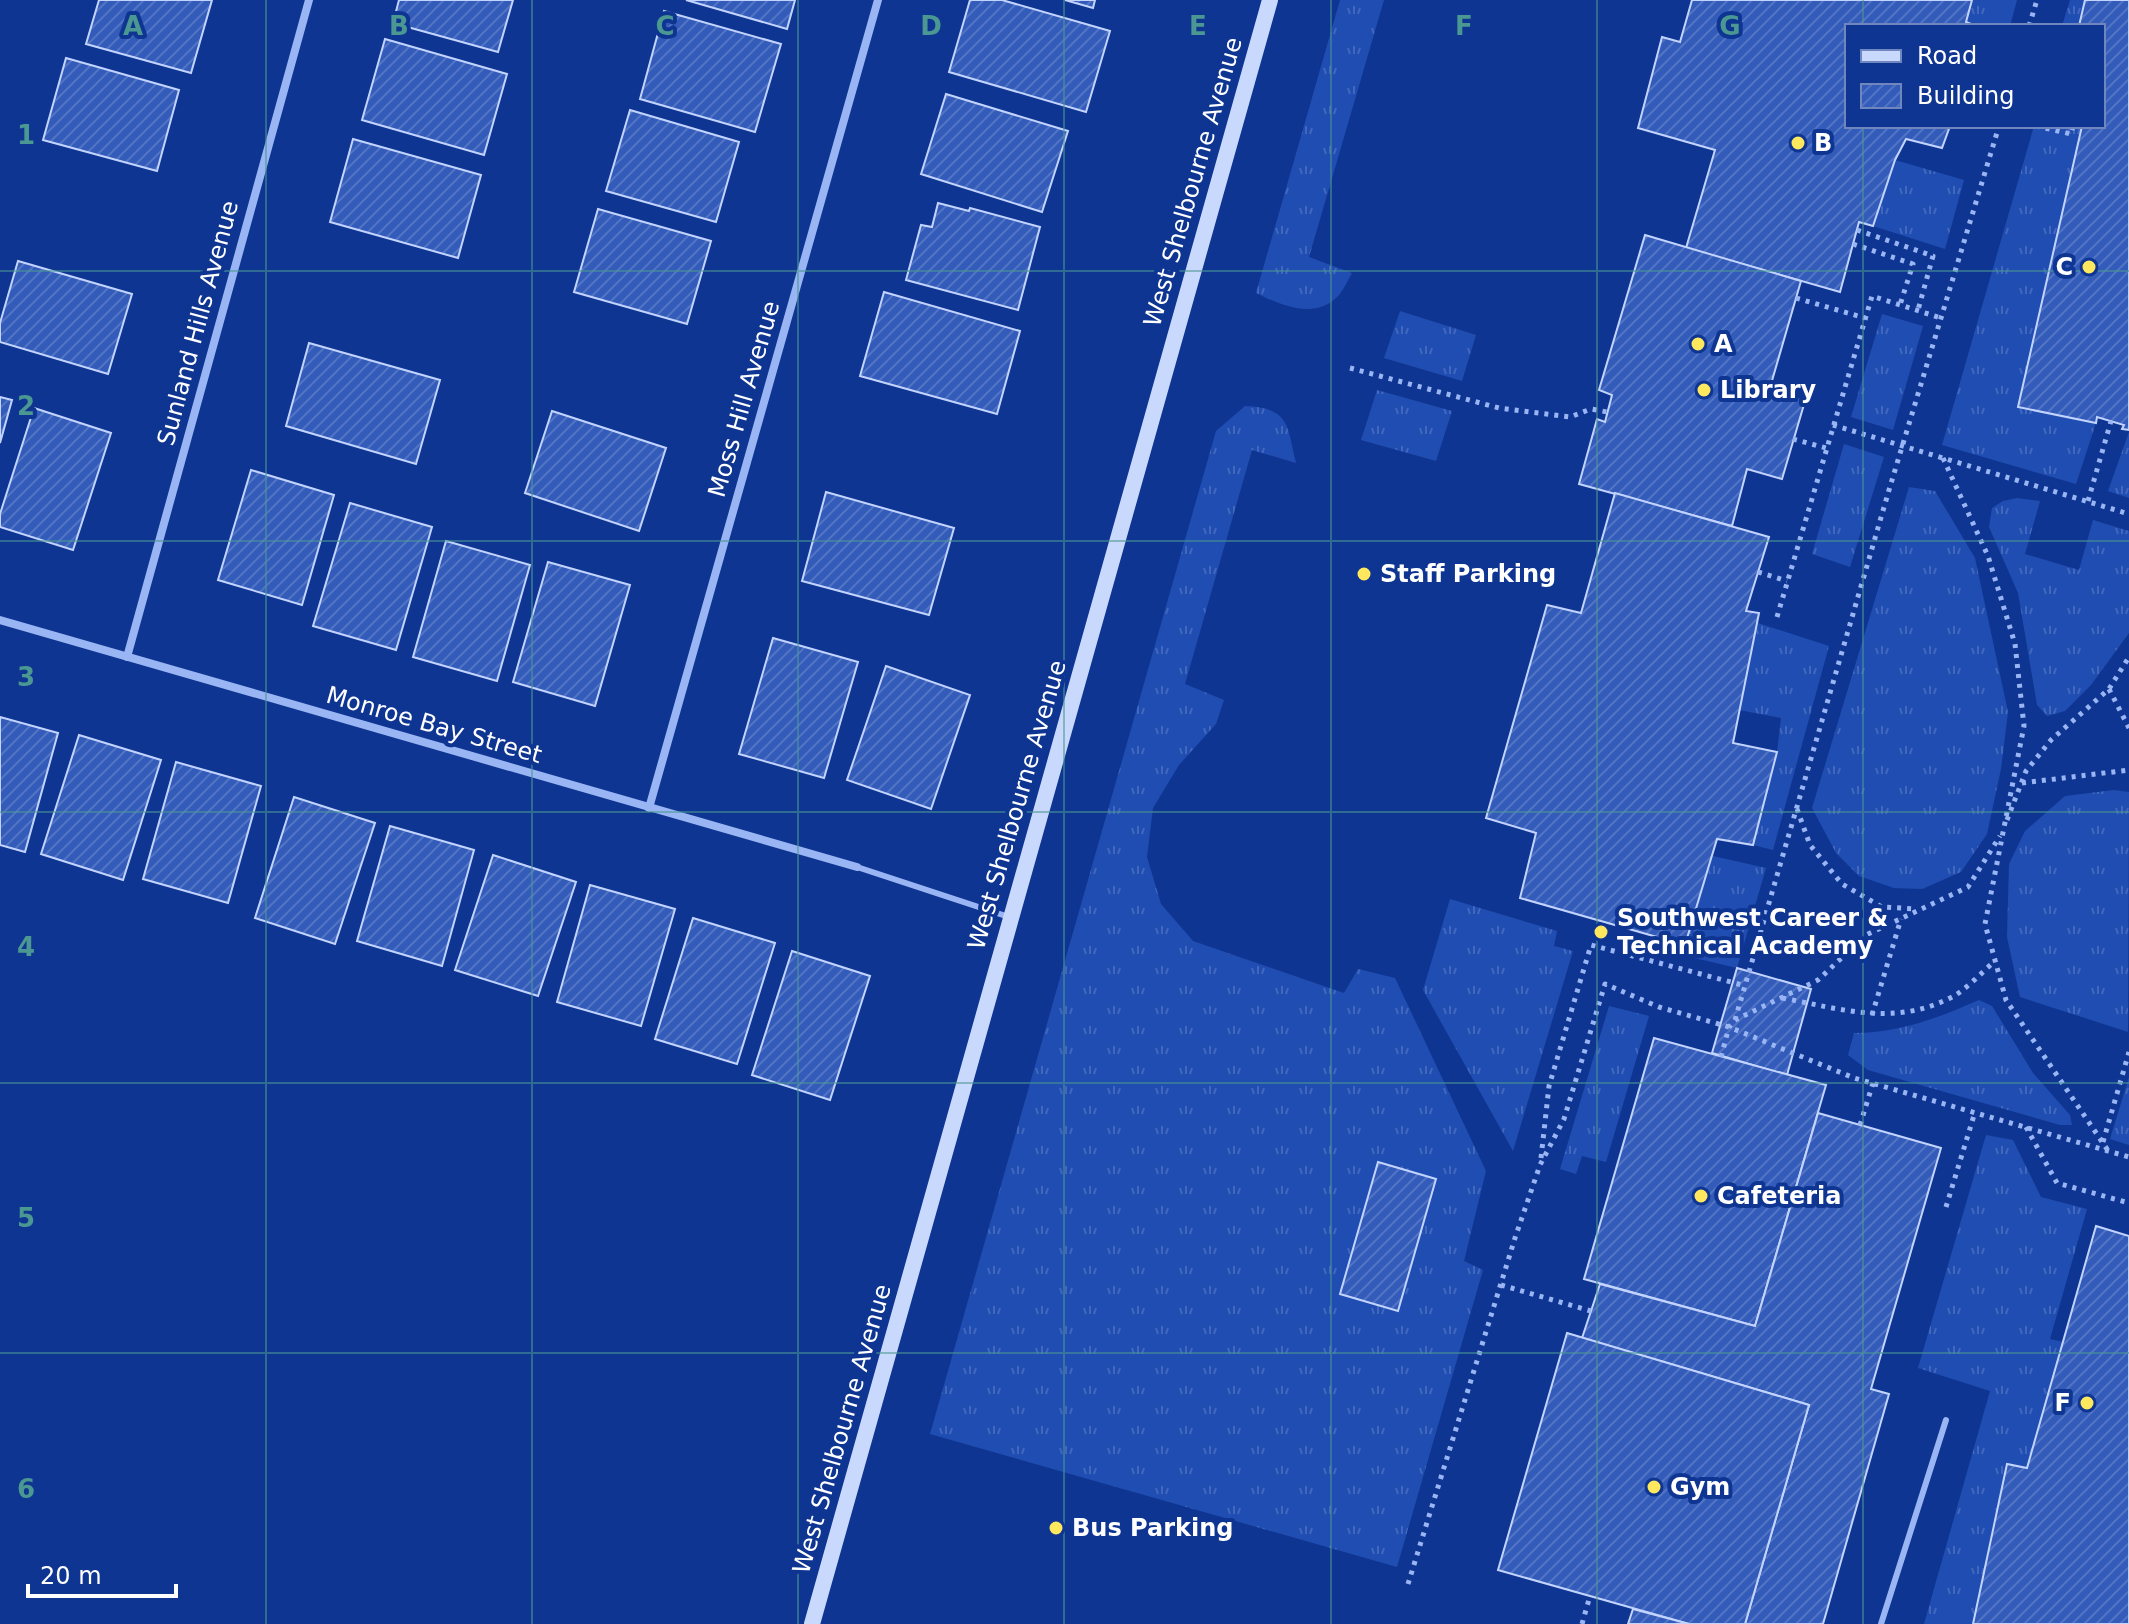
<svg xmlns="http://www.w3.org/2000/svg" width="2129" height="1624" viewBox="0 0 2129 1624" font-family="'DejaVu Sans',sans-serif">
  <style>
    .grass { fill: url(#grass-tufts) }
    .building { fill: url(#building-hatch); stroke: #c2d4fe; stroke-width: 2 }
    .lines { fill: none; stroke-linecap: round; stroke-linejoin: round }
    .path { stroke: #9ab5f4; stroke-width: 5; stroke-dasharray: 4 6; stroke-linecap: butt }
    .lane { stroke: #9ab5f4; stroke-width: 6 }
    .street { stroke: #9ab5f4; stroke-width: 8 }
    .secondary { stroke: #c9d8fd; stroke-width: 16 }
    .grid { fill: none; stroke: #4b9892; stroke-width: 2; stroke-opacity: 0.55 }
    .poi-dot { fill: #ffe85d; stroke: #0f3592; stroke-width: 3 }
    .labels { text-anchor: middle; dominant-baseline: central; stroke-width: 8; stroke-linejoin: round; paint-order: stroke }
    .poi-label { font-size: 24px; font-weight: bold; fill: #fff; stroke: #0f3592; text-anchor: start }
    .street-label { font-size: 24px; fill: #fff; stroke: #0f3592 }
    .grid-label { font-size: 26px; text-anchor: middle; font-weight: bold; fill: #4b9892; stroke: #0f3592; stroke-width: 8; stroke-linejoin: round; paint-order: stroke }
  </style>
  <defs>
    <pattern id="grass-tufts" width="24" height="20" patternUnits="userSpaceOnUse" patternTransform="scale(2)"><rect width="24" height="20" fill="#204db1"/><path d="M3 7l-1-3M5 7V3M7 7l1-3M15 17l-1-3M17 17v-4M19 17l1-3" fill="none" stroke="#4168bd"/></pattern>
    <pattern id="building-hatch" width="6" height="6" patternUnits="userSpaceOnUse" patternTransform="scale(2)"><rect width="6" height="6" fill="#335bb9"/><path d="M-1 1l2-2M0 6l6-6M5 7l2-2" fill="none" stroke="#5274c4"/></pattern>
  </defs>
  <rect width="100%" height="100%" fill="#0f3592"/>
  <g class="grass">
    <path d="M1340,0H1384L1309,257L1352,273C1348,280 1344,289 1339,295C1316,321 1280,305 1256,293Z"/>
    <path d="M1972,0H2017L2010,26H1976L1966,22Z"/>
    <path d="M2070,0H2085L2079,26H2062Z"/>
    <path d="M2034,126H2082L2018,407L2096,423L2076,484L1942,445Z"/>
    <path d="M1895,160L1964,180L1945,249L1873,226Z"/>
    <path d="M1400,311L1476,335L1462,381L1384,358Z"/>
    <path d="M1882,314L1923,326L1893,430L1851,417Z"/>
    <path d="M1377,390L1452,411L1436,461L1361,440Z"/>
    <path d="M1245,406C1290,408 1287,425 1296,463L1252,450L1185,684L1224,700L1216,724L1179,765L1153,808L1147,857L1161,904L1193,941L1344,993L1358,969L1395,978L1486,1171L1464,1261L1483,1270L1397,1567L930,1434L1216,431Z"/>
    <path d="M2129,432V498L2108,491Z"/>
    <path d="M1844,444L1884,457L1850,567L1812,554Z"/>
    <path d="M1909,487L1935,491L1975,558L2008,712L2001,769L1987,834L1961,872L1922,889L1894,888L1859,876L1836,853L1812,808Z"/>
    <path d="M2017,498L2040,501L2025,554L2079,570L2093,520L2129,531V633L2091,685L2065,711L2047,716L2037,705L2018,593L1989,527L1992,508L2003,501Z"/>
    <path d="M1758,623L1829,646L1773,850L1753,845L1777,752L1781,718L1739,710Z"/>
    <path d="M2114,790L2129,792L2128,1032L2020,997L2007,937L2009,864L2025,831L2065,796Z"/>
    <path d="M1713,856L1766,868L1737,968L1682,955Z"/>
    <path d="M1450,899L1557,931L1554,946L1573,951L1513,1151L1423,990Z"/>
    <path d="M1979,1000L1992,1006L2033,1073L2070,1115L2072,1125H2060L1868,1070L1848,1055L1854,1033C1899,1033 1938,1018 1979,1000Z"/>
    <path d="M1609,1006L1649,1016L1606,1162L1582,1156L1576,1174L1560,1169Z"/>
    <path d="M2129,1077V1145L2110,1139Z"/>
    <path d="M1986,1135L2013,1140L2041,1197L2087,1209L2050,1339L2063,1342L2027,1468L2007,1464L1973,1624H1924L1990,1391L1918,1368Z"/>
  </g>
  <g class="building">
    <path d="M99,0H212L191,73L86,44Z"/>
    <path d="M399,0H513L498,52L393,23Z"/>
    <path d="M686,0H795L787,29Z"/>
    <path d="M970,0H1002L1110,31L1086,112L949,72Z"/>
    <path d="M1065,0H1095L1093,8Z"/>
    <path d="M1692,0H1972L1966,22L1976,26H1847V126H1950L1942,148L1906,139L1895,160L1873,226L1859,222L1840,292L1686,248L1715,150L1638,128L1662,37L1680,42Z"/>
    <path d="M2085,0H2129V430L2122,429L2124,425L2097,417L2096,423L2018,407L2082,126H2103V26H2079Z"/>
    <path d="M664,11L781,44L755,132L640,99Z"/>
    <path d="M385,39L507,74L484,155L362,120Z"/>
    <path d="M66,58L179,90L157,171L43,140Z"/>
    <path d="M946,94L1068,131L1042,212L921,174Z"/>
    <path d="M630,110L739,142L716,222L606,191Z"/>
    <path d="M353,139L481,175L458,258L330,222Z"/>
    <path d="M938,203L969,211L970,208L1040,227L1018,310L906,280L921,225L932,227Z"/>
    <path d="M598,209L711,241L687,324L574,292Z"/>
    <path d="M1645,235L1801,281L1769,391L1805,401L1782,479L1747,469L1732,526L1579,484L1597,419L1605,422L1612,395L1599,390Z"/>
    <path d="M18,261L132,294L108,374L0,342V323Z"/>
    <path d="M884,292L1020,331L997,414L860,376Z"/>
    <path d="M309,343L440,380L416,464L286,426Z"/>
    <path d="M0,397L12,400L0,443Z"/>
    <path d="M34,408L111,433L73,550L0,527V514Z"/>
    <path d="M552,411L666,448L639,531L525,493Z"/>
    <path d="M251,470L334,495L302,605L218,580Z"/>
    <path d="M826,492L954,528L929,615L802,581Z"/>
    <path d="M1615,493L1769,537L1746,611L1759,613L1733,743L1777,752L1753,845L1717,839L1685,945L1520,898L1536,833L1486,818L1547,605L1581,613Z"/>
    <path d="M350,503L432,527L396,650L313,626Z"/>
    <path d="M446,541L530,565L497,681L413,657Z"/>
    <path d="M548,562L630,585L595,706L513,682Z"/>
    <path d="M773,638L858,662L824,778L739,754Z"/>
    <path d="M886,666L970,695L931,809L847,780Z"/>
    <path d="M0,717L58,733L25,852L0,845Z"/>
    <path d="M79,735L161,760L123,880L41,854Z"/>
    <path d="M176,762L261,786L228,903L143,879Z"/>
    <path d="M294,797L375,823L335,944L255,918Z"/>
    <path d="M390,826L474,850L442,966L357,941Z"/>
    <path d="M493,855L576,882L538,996L455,970Z"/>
    <path d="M590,885L675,909L641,1026L557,1002Z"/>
    <path d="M693,918L775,943L737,1064L655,1039Z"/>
    <path d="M792,951L870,976L830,1100L752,1075Z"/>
    <path d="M1737,968L1811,989L1787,1075L1712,1053Z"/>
    <path d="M1654,1038L1826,1085L1755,1326L1584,1279Z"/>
    <path d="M1818,1113L1941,1148L1871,1389L1889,1394L1823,1624H1745L1809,1405L1582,1338L1600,1284L1755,1326Z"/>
    <path d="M1378,1162L1436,1179L1398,1311L1340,1294Z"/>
    <path d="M2096,1226L2129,1236V1624H1973L2007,1464L2027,1468Z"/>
    <path d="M1567,1333L1809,1405L1745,1624H1689L1498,1570Z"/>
    <path d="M1633,1609L1689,1624H1628Z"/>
  </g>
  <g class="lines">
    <g class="path">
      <path d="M2029,26L2037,0"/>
      <path d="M2036,126L2071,134L2073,126"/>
      <path d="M1857,230L1933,256L1918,310"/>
      <path d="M1853,244L1913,264L1900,305"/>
      <path d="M1796,298L1865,318"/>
      <path d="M1350,368L1499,408L1570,417L1591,409L1607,412"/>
      <path d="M1833,425L2129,514"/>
      <path d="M1793,439L1826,448"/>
      <path d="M1943,458L1988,556L2015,644L2024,726L1985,924L2006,1000L2109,1152"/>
      <path d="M2088,501L2111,421"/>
      <path d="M1758,572L1787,581"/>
      <path d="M1777,617L1872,296L1941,318"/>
      <path d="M2109,689L2129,728"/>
      <path d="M2022,783L2129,770"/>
      <path d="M1797,809L1810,845L1842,884L1882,907L1917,909"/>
      <path d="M2007,820L2026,771L2051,740L2109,689L2129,657"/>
      <path d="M1782,998C1842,1009 1894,1027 1952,997C1967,989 1982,972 1995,961"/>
      <path d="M1872,1015L1901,919"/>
      <path d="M1735,1020L1889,490L1999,126"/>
      <path d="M1721,1057L1729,1027L1735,1020L1818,980L1866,935L1968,887L2000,836"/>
      <path d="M1860,1125L1873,1083"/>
      <path d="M2026,1127L2057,1183L2129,1203"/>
      <path d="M2103,1142L2129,1052"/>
      <path d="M1541,1158L1549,1086L1591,945L1746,986"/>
      <path d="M1946,1207L1975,1112"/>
      <path d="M1501,1285L1591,1311"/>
      <path d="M1408,1584L1515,1238L1540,1165L1564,1119L1605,984L1659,1007L1729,1027L1854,1078L2129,1157"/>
      <path d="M1582,1624L1590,1596"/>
    </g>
    <g class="lane">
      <path d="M857,867L1009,917"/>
      <path d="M1881,1624L1946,1420"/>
    </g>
    <g class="street">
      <path d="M0,620L857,867"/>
      <path d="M127,657L309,0"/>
      <path d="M649,808L878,0"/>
    </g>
    <path class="secondary" d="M812,1624L1270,0"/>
  </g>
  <path class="grid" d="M266,0V1624M532,0V1624M798,0V1624M1064,0V1624M1331,0V1624M1597,0V1624M1863,0V26M1863,126V1624M0,271H2129M0,541H2129M0,812H2129M0,1083H2129M0,1353H2129"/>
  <g class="poi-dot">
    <circle cx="1798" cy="143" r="8"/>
    <circle cx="2089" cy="267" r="8"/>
    <circle cx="1698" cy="344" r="8"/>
    <circle cx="1704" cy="390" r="8"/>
    <circle cx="1364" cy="574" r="8"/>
    <circle cx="1601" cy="932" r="8"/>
    <circle cx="1701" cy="1196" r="8"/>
    <circle cx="2087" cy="1403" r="8"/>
    <circle cx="1654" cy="1487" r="8"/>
    <circle cx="1056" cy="1528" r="8"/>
  </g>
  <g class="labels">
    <g class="poi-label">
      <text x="1814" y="143">B</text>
      <text x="2073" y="267" text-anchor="end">C</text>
      <text x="1714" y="344">A</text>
      <text x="1720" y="390">Library</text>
      <text x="1380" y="574">Staff Parking</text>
      <text x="1617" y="918">Southwest Career &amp;<tspan x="1617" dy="28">Technical Academy</tspan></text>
      <text x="1717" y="1196">Cafeteria</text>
      <text x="2071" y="1403" text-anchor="end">F</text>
      <text x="1670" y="1487">Gym</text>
      <text x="1072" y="1528">Bus Parking</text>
    </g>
    <g class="street-label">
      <text transform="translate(1193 182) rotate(-74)">West Shelbourne Avenue</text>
      <text transform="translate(198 323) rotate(-75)">Sunland Hills Avenue</text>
      <text transform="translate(744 399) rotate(-74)">Moss Hill Avenue</text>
      <text transform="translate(434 725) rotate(16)">Monroe Bay Street</text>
      <text transform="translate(1017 805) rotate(-74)">West Shelbourne Avenue</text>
      <text transform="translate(842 1429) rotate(-74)">West Shelbourne Avenue</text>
    </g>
  </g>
  <g class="grid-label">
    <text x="133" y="35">A</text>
    <text x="399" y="35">B</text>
    <text x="665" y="35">C</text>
    <text x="931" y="35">D</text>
    <text x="1198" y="35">E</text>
    <text x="1464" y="35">F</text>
    <text x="1730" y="35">G</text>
    <text x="26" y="144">1</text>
    <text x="26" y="415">2</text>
    <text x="26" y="686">3</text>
    <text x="26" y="956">4</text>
    <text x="26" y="1227">5</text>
    <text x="26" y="1498">6</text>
  </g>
  <rect x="1845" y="24" width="260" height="104" fill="#0f3592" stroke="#6f86be" stroke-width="2"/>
  <rect x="1861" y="50" width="40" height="12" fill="#c9d8fd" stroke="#6f86be" stroke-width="2"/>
  <text x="1917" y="64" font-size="24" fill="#ffffff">Road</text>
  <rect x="1861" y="84" width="40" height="24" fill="url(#building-hatch)" stroke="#6f86be" stroke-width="2"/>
  <text x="1917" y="104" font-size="24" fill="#ffffff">Building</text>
  <path d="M28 1584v12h148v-12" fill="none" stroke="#ffffff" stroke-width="4"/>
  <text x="40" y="1584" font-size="24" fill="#ffffff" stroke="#0f3592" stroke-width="6" paint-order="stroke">20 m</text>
</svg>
